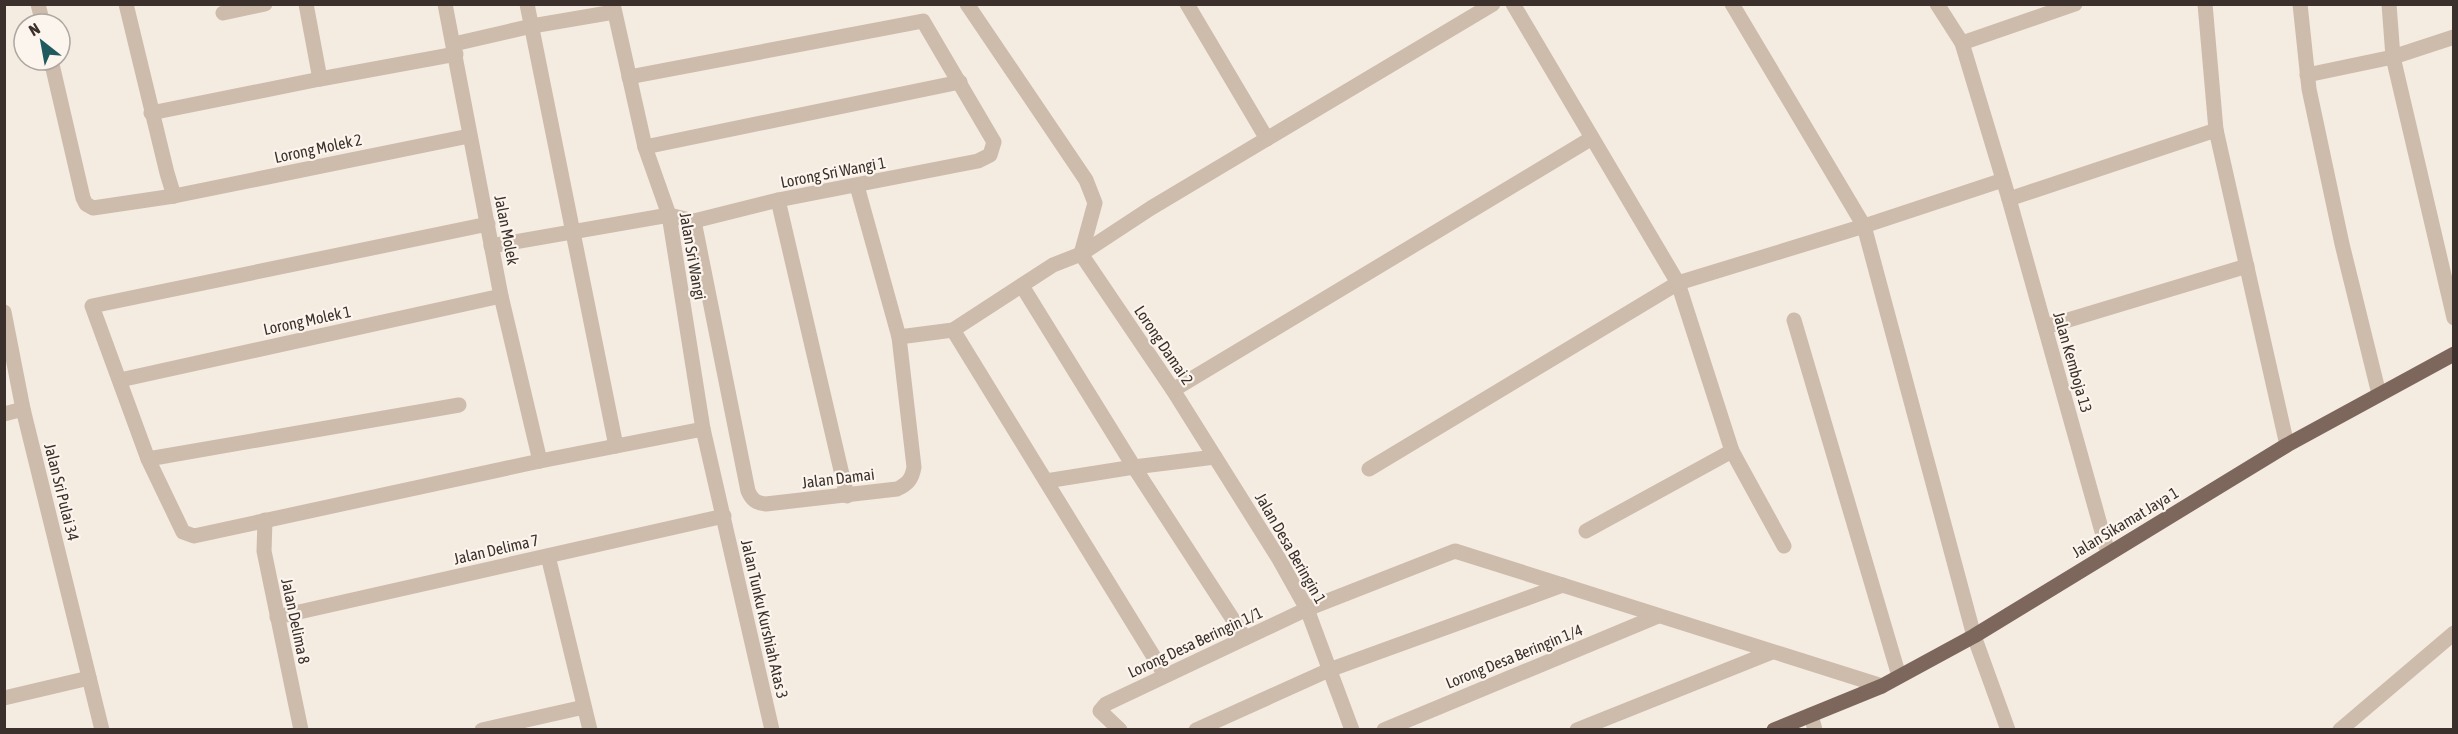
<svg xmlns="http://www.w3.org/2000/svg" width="2458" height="734" viewBox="0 0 2458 734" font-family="'Asap Condensed',sans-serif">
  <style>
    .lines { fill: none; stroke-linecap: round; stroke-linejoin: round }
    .minor { stroke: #cdbbac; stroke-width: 15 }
    .major { stroke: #7d675c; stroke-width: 15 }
    .labels { text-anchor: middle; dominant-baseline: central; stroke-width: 4.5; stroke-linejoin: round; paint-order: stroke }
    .street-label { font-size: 16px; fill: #3b302b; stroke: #fbf5ee }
  </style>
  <rect width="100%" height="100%" fill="#f4ebe1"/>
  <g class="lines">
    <g class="minor">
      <path d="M38,4L43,24"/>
      <path d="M126,4L167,173L174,196"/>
      <path d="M445,4L501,296L540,461"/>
      <path d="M527,4L616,446"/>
      <path d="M613,4L645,147L669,215L703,429L772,730"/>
      <path d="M967,4L1086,180L1095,203L1081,254L1173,390L1279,559L1307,609L1352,730"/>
      <path d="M1187,4L1267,139"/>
      <path d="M1513,4L1678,283L1732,451L1784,546"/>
      <path d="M1732,4L1864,226L1974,636L2008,730"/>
      <path d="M1937,4L1962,43L2009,199L2108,553"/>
      <path d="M2205,4L2216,130L2287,445"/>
      <path d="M2300,4L2309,89L2342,244L2379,394"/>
      <path d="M2389,4L2393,57L2454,318"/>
      <path d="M223,13L265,4"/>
      <path d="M1962,43L2075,4"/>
      <path d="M454,44L532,26L614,12"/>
      <path d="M51,60L83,198L86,204L93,208L174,196L469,136"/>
      <path d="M2307,75L2393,57L2454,37"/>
      <path d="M320,79L456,54"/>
      <path d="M151,113L320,79L306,4"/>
      <path d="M645,147L960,82"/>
      <path d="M2009,199L2216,130"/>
      <path d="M778,200L847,496"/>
      <path d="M694,221L748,491C752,500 756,503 766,504L897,489C908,484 912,479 914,467L899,337L857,186"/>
      <path d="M488,224L92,306L148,459L183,532L194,536L540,461L703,429"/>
      <path d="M491,246L669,215L694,221L778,200L978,161L990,155L994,142L923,21L629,77"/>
      <path d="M1022,286L1134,467L1245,638"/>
      <path d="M4,312L23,409L102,730"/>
      <path d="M1794,320L1899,676"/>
      <path d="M2045,327L2247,266"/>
      <path d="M953,330L1165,675"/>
      <path d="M899,337L953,330L1053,265L1081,254L1151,208L1493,4"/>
      <path d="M120,380L501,296"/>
      <path d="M1173,390L1592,138"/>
      <path d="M4,414L23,409"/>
      <path d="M148,459L459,405"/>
      <path d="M1369,469L1678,283L1864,226L2003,180"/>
      <path d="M1046,481L1134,467L1215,457"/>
      <path d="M265,520L264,551L301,730"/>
      <path d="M1586,531L1732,451"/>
      <path d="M548,556L590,730"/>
      <path d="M277,617L724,516"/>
      <path d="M4,698L89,678"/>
      <path d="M1811,715L1815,730"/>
      <path d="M482,730L584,707"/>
      <path d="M1120,730L1100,711L1106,704L1307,609L1455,551L1882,686"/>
      <path d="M1196,730L1329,670L1563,585"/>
      <path d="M1384,730L1658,616"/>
      <path d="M1577,730L1772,652"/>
      <path d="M2340,730L2454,633"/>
    </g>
    <path class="major" d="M1774,730L1882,686L1974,636L2287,445L2454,354"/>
  </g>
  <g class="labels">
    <g class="street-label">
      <text transform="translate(318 148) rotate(-12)">Lorong Molek 2</text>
      <text transform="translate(833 172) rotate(-11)">Lorong Sri Wangi 1</text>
      <text transform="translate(507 230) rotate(79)">Jalan Molek</text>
      <text transform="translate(693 256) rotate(80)">Jalan Sri Wangi</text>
      <text transform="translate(307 320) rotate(-12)">Lorong Molek 1</text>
      <text transform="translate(1164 345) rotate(56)">Lorong Damai 2</text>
      <text transform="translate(2073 362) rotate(74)">Jalan Kemboja 13</text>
      <text transform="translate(838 478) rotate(-7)">Jalan Damai</text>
      <text transform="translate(62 492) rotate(76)">Jalan Sri Pulai 34</text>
      <text transform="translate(2125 522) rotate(-31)">Jalan Sikamat Jaya 1</text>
      <text transform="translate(1291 548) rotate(60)">Jalan Desa Beringin 1</text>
      <text transform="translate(496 549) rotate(-13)">Jalan Delima 7</text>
      <text transform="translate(765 619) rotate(77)">Jalan Tunku Kurshiah Atas 3</text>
      <text transform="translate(296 621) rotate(78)">Jalan Delima 8</text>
      <text transform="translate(1195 642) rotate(-25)">Lorong Desa Beringin 1/1</text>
      <text transform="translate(1514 656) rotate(-22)">Lorong Desa Beringin 1/4</text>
    </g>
  </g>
  <rect width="2458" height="734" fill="none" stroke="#3b302b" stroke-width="12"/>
  <g transform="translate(42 42) rotate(329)"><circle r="28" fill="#fbf5ee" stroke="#aea6a0" stroke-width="1.5"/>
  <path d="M0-4.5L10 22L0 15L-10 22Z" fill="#1f5a5e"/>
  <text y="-9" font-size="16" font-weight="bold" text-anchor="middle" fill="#3b302b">N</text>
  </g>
</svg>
